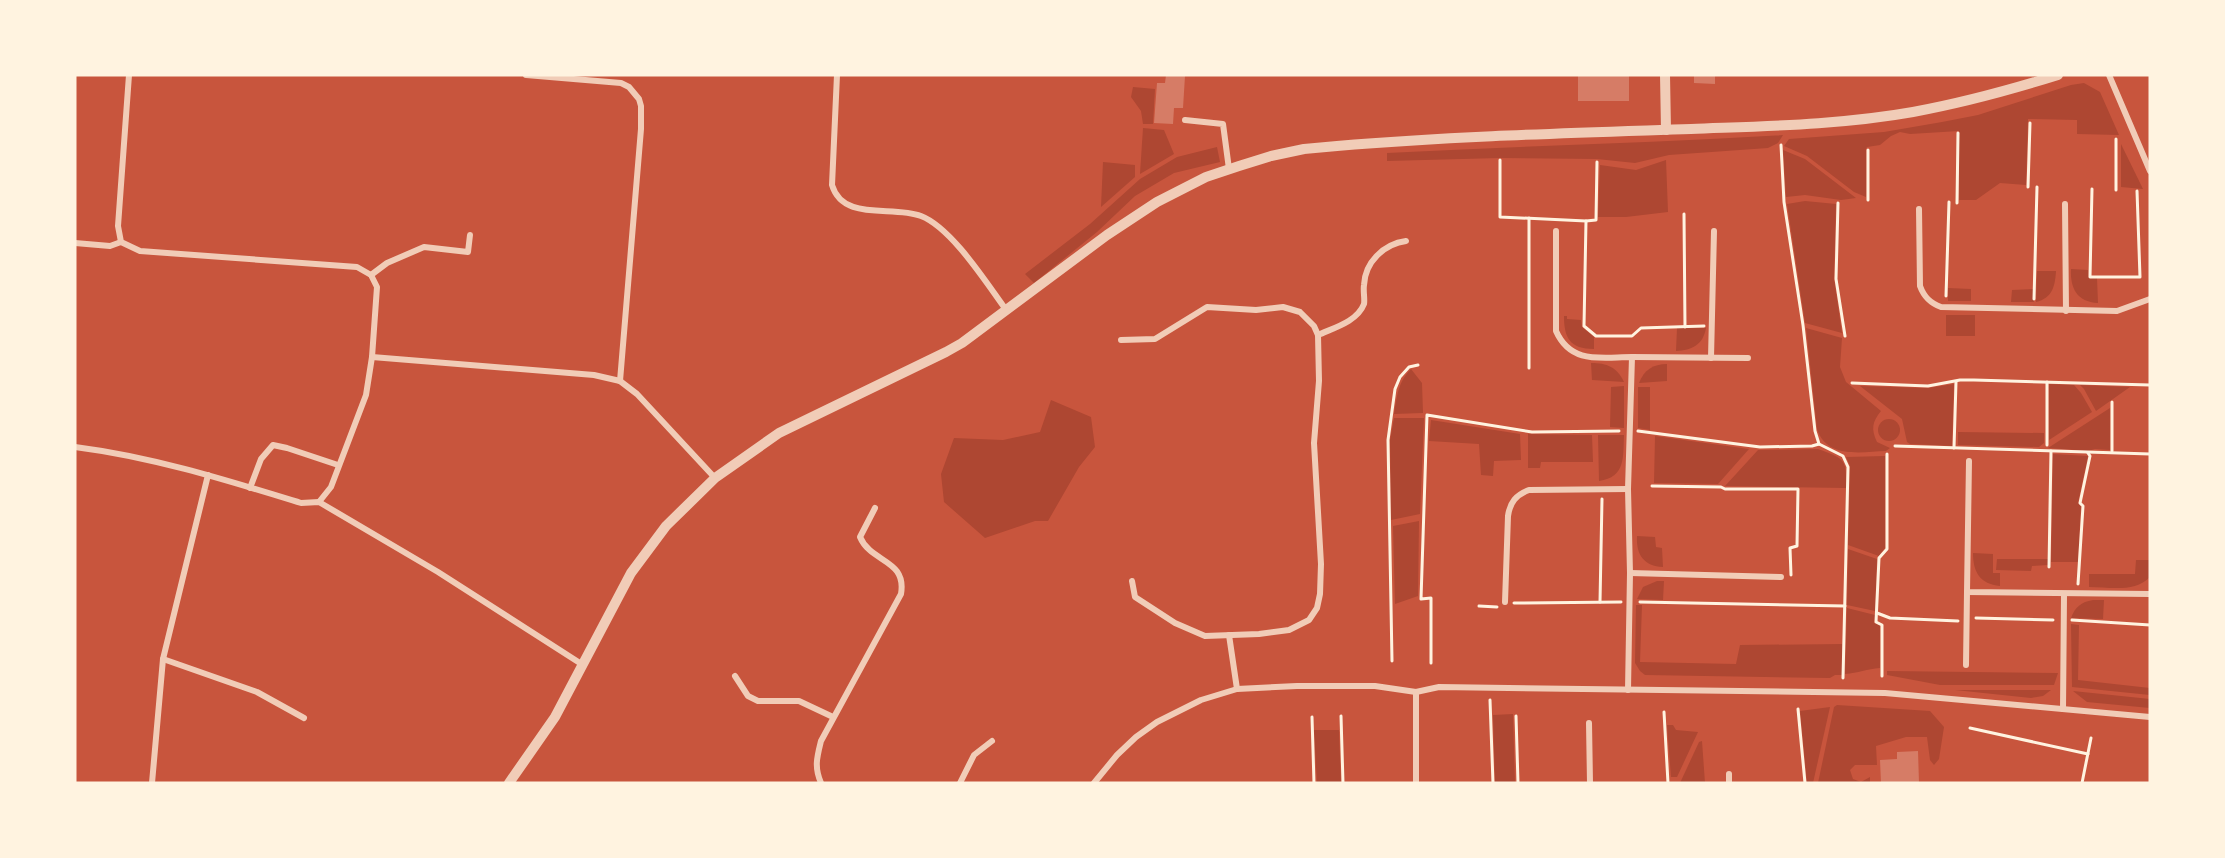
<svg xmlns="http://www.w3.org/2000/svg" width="2225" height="858" viewBox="0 0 2225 858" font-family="'Titillium Web',sans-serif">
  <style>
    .green { fill: #ae4732 }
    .building { fill: #d67c66 }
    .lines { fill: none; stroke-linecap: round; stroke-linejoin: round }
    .path { stroke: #fff3e0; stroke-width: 3 }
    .minor { stroke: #f1ccb7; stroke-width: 6 }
    .tertiary { stroke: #f1ccb7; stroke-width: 10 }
  </style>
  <rect width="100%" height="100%" fill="#c8553d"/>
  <g class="green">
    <path d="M2084,83L2100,92L2119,135L2077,134V120L2028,119L2026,185L2000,183L1976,200H1959V131L1910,134L1900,132L1891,136L1880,145L1867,147L1866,149V197L1854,192L1807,156L1784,146L1789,139L1884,132L1942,122L1978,115L2071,85Z"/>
    <path d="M1133,87L1155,89L1153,124H1143L1141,111L1131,97Z"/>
    <path d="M1143,128L1164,130L1174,154L1140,174Z"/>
    <path d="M1783,135L1778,143L1768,148L1669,155L1635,163L1597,159L1500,158L1387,161V153C1519,146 1651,143 1783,135Z"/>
    <path d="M2121,144L2143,189L2121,187Z"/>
    <path d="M1217,147L1220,162L1174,173L1135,196L1097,232L1034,283L1025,274L1090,224L1140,179L1177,157Z"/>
    <path d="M1783,150L1805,159L1856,198L1841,200L1805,195L1786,197Z"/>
    <path d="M1666,160L1668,212L1626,217H1598L1600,165L1636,170Z"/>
    <path d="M1103,162L1135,165V177L1101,207Z"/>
    <path d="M1805,201L1836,204L1834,278L1842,333L1805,323L1787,204Z"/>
    <path d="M2071,269L2088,270L2089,278H2097L2098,303C2077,302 2070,288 2071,269Z"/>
    <path d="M2037,271H2056C2055,287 2052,298 2036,302Z"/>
    <path d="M1948,288L1971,289V301H1948Z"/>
    <path d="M2034,289V302H2011L2012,290Z"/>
    <rect x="1946" y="315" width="29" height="21"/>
    <path d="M1564,316H1567V319L1581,320L1582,327L1594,337V349C1570,349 1564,338 1564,316Z"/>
    <path d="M1677,328H1706C1703,345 1692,350 1676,351Z"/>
    <path d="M1806,328L1842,338L1840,367L1846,382L1881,411C1872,422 1871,429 1877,442L1890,448L1886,451C1861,452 1827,459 1817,429Z"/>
    <path d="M1591,363C1607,363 1617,367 1624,382L1592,380Z"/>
    <path d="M1667,364V381L1639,383C1644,370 1653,364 1667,364Z"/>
    <path d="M1411,369L1422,383L1423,413L1394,414C1397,396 1398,382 1411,369Z"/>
    <path d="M1954,384L1952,446L1910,444L1907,442L1902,419L1860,386L1928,388Z"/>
    <path d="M2049,384L2074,385L2081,393L2092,412L2049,440Z"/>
    <path d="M2080,385L2130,387L2096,411L2084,389Z"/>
    <path d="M1624,386V428L1610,427L1611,387Z"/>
    <path d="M1638,387H1650V430L1638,428Z"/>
    <path d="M1051,400L1091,417L1095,447L1079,467L1048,521H1035L985,538L944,502L941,474L954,438L1003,440L1040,432Z"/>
    <path d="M2110,408V450L2095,449L2088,451L2048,448Z"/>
    <path d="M1394,418H1424L1420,514L1391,520L1390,440Z"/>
    <circle cx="1889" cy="430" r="11"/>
    <path d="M1431,420L1520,434L1521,460L1494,461L1493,476L1481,475L1479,444L1429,441Z"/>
    <path d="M1958,432L2044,433V443L2039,447L1958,445Z"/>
    <path d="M1528,434L1592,435L1593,462H1541L1540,468H1528Z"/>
    <path d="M1598,435H1624C1623,457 1626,477 1599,481Z"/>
    <path d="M1655,436L1749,449L1718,484L1654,483Z"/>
    <path d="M1818,449C1845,459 1847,459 1846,488L1725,486L1758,450Z"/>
    <path d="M2053,454L2088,456L2078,503L2081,506L2078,562H2051Z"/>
    <path d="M1885,456V548L1879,556L1848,545L1850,466L1846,457Z"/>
    <path d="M1419,521L1418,596L1395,604L1393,526Z"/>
    <path d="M1637,536L1655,537L1656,547L1662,548L1663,567C1644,566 1636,555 1637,536Z"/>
    <path d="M1848,549L1877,559L1875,611L1847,605Z"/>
    <path d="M1973,553L1993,554V573H2000V586C1980,584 1973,572 1973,553Z"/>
    <path d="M1997,559H2048V565L2032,566L2031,571L1996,570Z"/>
    <path d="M2136,560H2150V577C2135,593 2109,587 2089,587V574H2135Z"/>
    <path d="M1657,581H1664L1663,600L1637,599L1643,587Z"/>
    <path d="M2093,600H2104L2103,619L2071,618C2075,607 2081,602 2093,600Z"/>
    <path d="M1636,605H1642L1640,662L1736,664L1740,645L1842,644V675H1835L1830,678L1645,675L1640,671L1635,663Z"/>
    <path d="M1847,608L1875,615L1874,623L1880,625V668C1867,669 1858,673 1845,674Z"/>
    <path d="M2071,624L2079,625L2078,680L2150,688V695L2072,687Z"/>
    <path d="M1887,671L2058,673L2054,685H1940L1887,675Z"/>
    <path d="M1955,690H2051L2043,696L2031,698Z"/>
    <path d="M2073,691L2150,699V708L2087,702Z"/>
    <path d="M1837,705L1930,711L1944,727L1939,759L1934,765L1930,760L1927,737H1906L1876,746L1877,765H1855L1850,770L1853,779L1861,782L1870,777V783H1818L1834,707Z"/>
    <path d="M1830,707L1813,783H1807L1800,711Z"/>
    <path d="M1513,714L1515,783H1495L1493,715Z"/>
    <path d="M1667,725H1673L1676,730L1698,732L1677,777H1671Z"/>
    <path d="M1314,730H1339L1341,783H1317Z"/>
    <path d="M1702,741L1705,783H1680L1699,742Z"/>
  </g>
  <g class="building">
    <path d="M1166,75L1185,76L1183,108H1174L1173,124L1154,123L1157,83H1165Z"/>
    <rect x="1578" y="75" width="51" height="26"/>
    <path d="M1694,75H1715V84L1694,83Z"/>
    <path d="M1918,751L1919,783H1881L1880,760L1897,759V752Z"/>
  </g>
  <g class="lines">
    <g class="path">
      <path d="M1781,145L1784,202L1803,325L1815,431L1819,444"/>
      <path d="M1868,150V200"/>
      <path d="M1500,160V217L1586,221L1584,326L1596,336H1632L1641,328L1704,326"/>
      <path d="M2028,187L2030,123"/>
      <path d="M2092,189L2090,277H2140L2137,191"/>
      <path d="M2116,190V139"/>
      <path d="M1838,203L1836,279L1845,336"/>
      <path d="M1957,203L1958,133"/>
      <path d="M1684,214L1685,327"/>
      <path d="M1529,218V368"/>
      <path d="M1586,221L1596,220L1597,162"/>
      <path d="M1946,296L1949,202"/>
      <path d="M2034,299L2037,187"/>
      <path d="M1852,383L1928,386L1960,380H1974L2150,385"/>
      <path d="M2112,402V451"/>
      <path d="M1638,431L1760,447L1812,446L1819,444L1843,456L1848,467L1843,678"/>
      <path d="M2047,445V382"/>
      <path d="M1895,446L2150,454"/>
      <path d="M1954,448L1956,382"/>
      <path d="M1652,486L1721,487L1725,489H1798L1797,546L1790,548L1791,575"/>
      <path d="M2049,567L2051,451"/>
      <path d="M2078,584L2083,506L2080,503L2090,456L2088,453"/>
      <path d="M1600,602L1602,499"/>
      <path d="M1640,602L1845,606"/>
      <path d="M1514,603L1621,602"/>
      <path d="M1479,606L1497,607"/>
      <path d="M1877,613L1890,618L1958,621"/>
      <path d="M1976,618L2053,620"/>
      <path d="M2072,620L2150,625"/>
      <path d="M1392,661L1388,440L1395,389L1400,377L1409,367L1418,365"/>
      <path d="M1431,663V598L1421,599L1427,415L1532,432L1619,431"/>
      <path d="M1882,676V625L1876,622L1879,558L1887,549V454"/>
      <path d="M1490,700L1493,783"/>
      <path d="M1798,709L1805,783"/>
      <path d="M1664,712L1668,783"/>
      <path d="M1341,716L1343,783"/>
      <path d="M1516,716L1518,783"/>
      <path d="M1312,717L1314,783"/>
      <path d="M1970,728L2088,754"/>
      <path d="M2082,783L2091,738"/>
    </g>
    <g class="minor">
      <path d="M129,75L118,226L121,242L140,251L357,267L371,275L377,287L372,357L594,375L620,381L637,394L715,478"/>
      <path d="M526,75L621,83L629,87L639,99L641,106V129L620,381"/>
      <path d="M837,75L832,185C843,222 892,205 921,216C952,228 987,284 1007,311"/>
      <path d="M2109,75L2150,171"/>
      <path d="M1185,120L1223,124L1229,169"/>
      <path d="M2065,204L2066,311"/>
      <path d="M1919,209L1920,286C1924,297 1930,303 1941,307L2117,311L2150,299"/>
      <path d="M1556,231V331C1571,365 1602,357 1632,357L1628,489L1630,573L1628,690"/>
      <path d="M75,243L110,246L121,242"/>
      <path d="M371,275L387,263L424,247L468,252L470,235"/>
      <path d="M1318,335C1333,328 1357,322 1364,304C1365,299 1363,291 1364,285C1365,262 1384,244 1406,241"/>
      <path d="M1121,340L1155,339L1207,307L1256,310L1283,307L1300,312L1314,326L1318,335L1319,381L1314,443L1321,564L1320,594L1317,608L1309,620L1289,630L1259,634L1205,636L1175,623L1135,597L1132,581"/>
      <path d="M1632,357L1748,358"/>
      <path d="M1711,358L1714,231"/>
      <path d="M75,447C153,457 226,480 301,503L319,502L438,572L583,665"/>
      <path d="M1969,461L1967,592L2150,594"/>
      <path d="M250,488L261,459L273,445L287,448L338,465"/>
      <path d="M319,502L331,487L366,395L372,357"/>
      <path d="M1630,573L1781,577"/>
      <path d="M1505,602L1508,516C1510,502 1516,495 1529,490L1628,489"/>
      <path d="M1229,635L1237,689"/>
      <path d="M163,659L257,692L304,718"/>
      <path d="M1966,665L1967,592"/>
      <path d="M735,676L748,696L758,701H799L833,717"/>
      <path d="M1416,692V783"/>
      <path d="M2063,709L2064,595"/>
      <path d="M1589,723L1590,783"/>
      <path d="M1729,774V783"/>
      <path d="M152,783L163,659L208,475"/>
      <path d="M821,783C814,767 817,757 821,741L901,594C907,559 871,563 860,537L875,508"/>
      <path d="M960,783L974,755L992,741"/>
      <path d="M1094,783L1117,755L1136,737L1157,722L1201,700L1237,689L1297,686H1375L1416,692L1439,687L1885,693L2150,717"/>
    </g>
    <g class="tertiary">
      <path d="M1665,75L1666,130"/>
      <path d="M509,783L555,717L631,573L666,526L715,478L779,433L946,352L962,343L1107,235L1157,202L1206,177L1239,166L1271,156L1304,149L1337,146C1455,136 1573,133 1691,129C1765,126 1840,125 1913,112C1962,103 2010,90 2058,75"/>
    </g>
  </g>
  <rect width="2225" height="858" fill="none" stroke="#fff3e0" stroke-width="153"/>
</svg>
